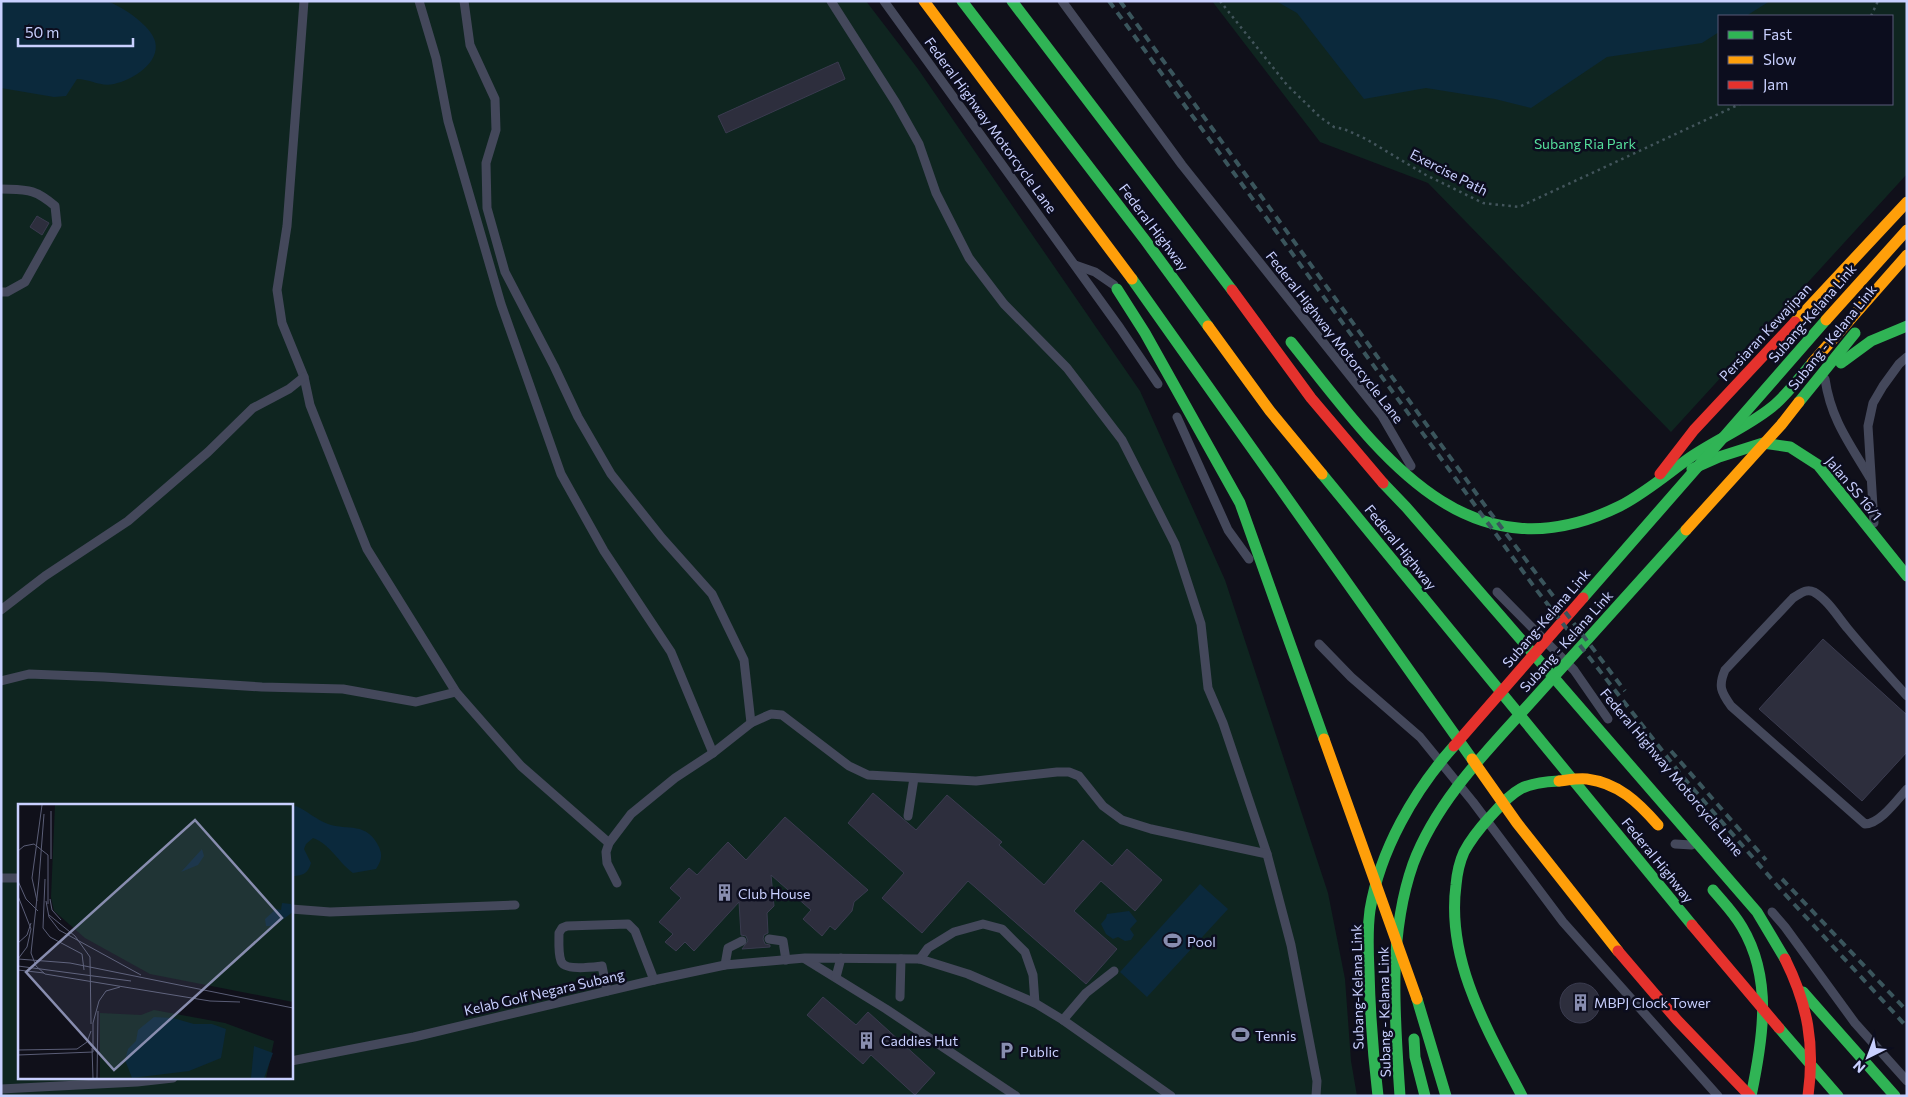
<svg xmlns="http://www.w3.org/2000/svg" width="1908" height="1097" viewBox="0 0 1908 1097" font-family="Commissioner,sans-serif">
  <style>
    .green { fill: #0f2520; fill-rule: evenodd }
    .water { fill: #0b293c }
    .building { fill: #2d2e3d; stroke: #3a3b4f }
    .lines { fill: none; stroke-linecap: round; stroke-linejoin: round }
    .path { stroke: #43555c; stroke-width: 2.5; stroke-dasharray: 2.5 4; stroke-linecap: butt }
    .lane { stroke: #44485b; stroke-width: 9 }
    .fast { stroke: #30b455; stroke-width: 11 }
    .slow { stroke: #ff9f0a; stroke-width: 11 }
    .jam { stroke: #e5322d; stroke-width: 11 }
    .rail { stroke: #3a555c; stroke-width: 4; stroke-dasharray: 8 6; stroke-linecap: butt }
    .labels { text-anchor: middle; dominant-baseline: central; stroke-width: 5; stroke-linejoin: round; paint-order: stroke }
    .street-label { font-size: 14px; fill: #c9d0ff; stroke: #0c0d1e }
    .park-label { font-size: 14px; fill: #55df9c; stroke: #0c0d1e }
    .poi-label { font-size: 14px; fill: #c9d0ff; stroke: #0c0d1e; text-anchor: start }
    .inset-road { fill: none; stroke: #5a5d76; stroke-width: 1 }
    .view { fill: #888daf; fill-opacity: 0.15; stroke: #888daf; stroke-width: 2.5 }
    .inset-edge { fill: none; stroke: #c9d0ff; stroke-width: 2.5 }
  </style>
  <rect width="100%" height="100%" fill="#10101a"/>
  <g class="green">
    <path d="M1,1H866L918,69L1140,391L1225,580L1328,893L1345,979L1351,1061L1357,1096H1ZM19,806H291V1078H19Z"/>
    <path d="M1212,1H1907V174L1671,432L1428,183L1320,142ZM1719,16H1892V104H1719Z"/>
  </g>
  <g class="water">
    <path d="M1,1C28,1 55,1 82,1C90,1 101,0 109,2C123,7 151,26 155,41C161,63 132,80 114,84C100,87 90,79 77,79L66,96L54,97L1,88Z"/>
    <path d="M1276,1H1770L1746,16H1719V32L1702,43L1607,57L1531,108L1495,99L1426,88L1364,99L1297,13Z"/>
    <path d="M296,806C307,811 317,820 328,824C349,831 366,821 379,847C383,856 381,861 376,869L353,873C339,863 330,844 313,838L306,844L304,849L311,863C308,874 302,876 291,876V807Z"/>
    <path d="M1200,884L1228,909L1147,997L1120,972Z"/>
    <path d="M1129,911L1137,921L1130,929L1134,935L1131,940L1125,941L1118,937L1113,939L1106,934L1101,924L1106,918L1107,914Z"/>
  </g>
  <g class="building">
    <path d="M838,62L845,79L726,133L718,116Z"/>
    <path d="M37,216L49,223L42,235L30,227Z"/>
    <path d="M1823,639L1907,715V752L1862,801L1759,709Z"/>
    <path d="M873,793L916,830L947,795L1002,842L999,845L1044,885L1083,840L1112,866L1127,849L1162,880L1135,911L1101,881L1074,911L1117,949L1086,984L968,881L922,933L882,898L904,873L848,823Z"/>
    <path d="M785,817L868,890L854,902L852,911L835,930L830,926L822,936L803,919L811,910L771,875L774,906L767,913L768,933L764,935L763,939L765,944L770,945V947L742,949L748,941L746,936L741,935L739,902L694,951L685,942L676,951L665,942L673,934L659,922L681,898L670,888L689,868L697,875L728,842L746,860Z"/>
    <circle cx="1580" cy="1003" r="20"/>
    <path d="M823,997L856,1025L868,1012L935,1073L915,1095L871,1055L863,1064L807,1015Z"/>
  </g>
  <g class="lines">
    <g class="path">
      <path d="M1220,1L1287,85L1320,117L1334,127L1344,129L1366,139L1426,175L1483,203L1519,207L1740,104"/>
      <path d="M1871,16L1878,1"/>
    </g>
    <g class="lane">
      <path d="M304,1L287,226L277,290L282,323L304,377L310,405L367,549L456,692L521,766L609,843"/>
      <path d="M419,1L436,58L448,121L501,304L561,474L604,551L671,652L713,753"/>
      <path d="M464,1L470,45L495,99L496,130L486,163L487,208L505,272L554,366L578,417L611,474L662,538L712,594L744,660L751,723"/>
      <path d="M831,1L896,103L919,144L936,193L969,258L1004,304L1067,368L1122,440L1175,544L1201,624L1208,688L1223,723L1267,854L1291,945L1317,1081L1316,1096"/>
      <path d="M884,1L1120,328L1158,384"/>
      <path d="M1062,1L1182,165L1382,416L1411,466"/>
      <path d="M1,189C27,190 34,188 55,206L57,225L25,282L7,292H1"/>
      <path d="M1075,265L1095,272L1114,285"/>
      <path d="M1825,379C1831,420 1850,444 1870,478"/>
      <path d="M1177,417L1228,530L1249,559"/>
      <path d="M1874,523L1868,426L1873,403L1883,386L1899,364L1907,357"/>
      <path d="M1497,592L1574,670L1608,719"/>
      <path d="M1,610L45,576L128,521L208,452L253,408L289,389L304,377"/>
      <path d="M1319,644L1351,677L1420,737L1473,802L1563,922L1718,1096"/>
      <path d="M1,681L29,674L104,677L262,687L343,689L416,702L456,692"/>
      <path d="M1907,696C1887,674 1867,652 1848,629C1838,617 1828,600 1814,592C1806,588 1800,594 1793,598L1725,670C1718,686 1721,692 1731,706L1865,824C1880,824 1897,800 1907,789"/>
      <path d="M908,816L914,778"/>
      <path d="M1675,844L1692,845"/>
      <path d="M1,878H19"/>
      <path d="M617,883L607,863L606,852L609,843L631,814L675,778L713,753L751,723L771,714L782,715L849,766L868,775L976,781L1057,772H1069L1079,776L1103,806L1122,820L1151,829L1267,854"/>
      <path d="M291,909L330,912L515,905"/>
      <path d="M1772,912L1785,927L1855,1023L1907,1081"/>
      <path d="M769,939L783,941L786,960"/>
      <path d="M805,959L886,1009L1016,1096"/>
      <path d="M920,959L928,948L954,932L983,924L1002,929L1025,952L1033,975L1035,1003"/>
      <path d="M725,965L728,948L742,941"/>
      <path d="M836,977L841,958"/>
      <path d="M607,991L602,966C593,967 564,971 561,961C558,953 559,941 559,933L562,928L567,926L628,924L635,931L654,980"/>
      <path d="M900,997L901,959"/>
      <path d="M1063,1020L1086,993L1114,971"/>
      <path d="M291,1061L414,1037L654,980L725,965L805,958L920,959L968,974L1035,1003L1063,1020L1171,1096"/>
      <path d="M1,1089L137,1082L173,1078"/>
    </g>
    <g class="fast">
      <path d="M962,1L1145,240L1208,326"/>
      <path d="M1012,1L1232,290"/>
      <path d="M1132,279L1472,759"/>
      <path d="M1117,289L1145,333L1240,503L1324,739"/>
      <path d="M1291,342C1376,448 1464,583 1620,506C1645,493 1666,475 1688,459C1715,440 1746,428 1772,407C1787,395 1799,378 1812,363"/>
      <path d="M1841,363L1871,341L1907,326"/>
      <path d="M1799,402L1855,333"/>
      <path d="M1692,469L1719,457L1763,443L1790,447L1818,465L1907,576"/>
      <path d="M1322,474L1692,925"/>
      <path d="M1383,483L1406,507L1757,912L1785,959"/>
      <path d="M1583,598L1826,320"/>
      <path d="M1713,890C1723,902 1734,913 1742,927C1773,979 1763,1039 1751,1096"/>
      <path d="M1803,992L1895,1096"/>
      <path d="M1417,999L1446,1096"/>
      <path d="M1779,1028L1838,1096"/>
      <path d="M1414,1039L1415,1057L1425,1096"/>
      <path d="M1378,1096C1373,1054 1370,1013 1369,971C1368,950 1367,931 1370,910C1380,850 1414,791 1454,746"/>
      <path d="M1400,1096C1395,1020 1387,938 1413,864C1438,797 1493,745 1540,692C1589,638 1638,584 1686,530"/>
      <path d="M1522,1096C1488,1031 1446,961 1456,885C1457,874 1459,863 1464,852C1471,839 1479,829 1489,818C1515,790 1519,783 1559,781"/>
    </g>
    <g class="slow">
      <path d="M924,1L1132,279"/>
      <path d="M1826,320L1907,230"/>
      <path d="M1795,322L1907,202"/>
      <path d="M1208,326L1270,411L1322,474"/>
      <path d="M1812,363L1907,255"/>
      <path d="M1686,530L1781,425L1799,402"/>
      <path d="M1324,739L1417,999"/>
      <path d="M1472,759L1517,823L1618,951"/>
      <path d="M1559,781C1568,780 1578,778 1587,779C1618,783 1638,802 1658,825"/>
    </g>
    <g class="jam">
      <path d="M1232,290L1311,398L1383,483"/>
      <path d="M1660,474L1694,430L1795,322"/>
      <path d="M1454,746L1583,598"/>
      <path d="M1692,925L1779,1028"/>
      <path d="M1618,951L1677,1020L1750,1096"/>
      <path d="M1785,959C1808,1005 1815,1045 1808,1096"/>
    </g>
    <g class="rail">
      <path d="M1109,1L1535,588L1682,776L1782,891L1907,1027"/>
      <path d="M1120,1L1489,511L1625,691"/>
      <path d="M1671,751L1766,860"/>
      <path d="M1782,879L1907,1011"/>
    </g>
  </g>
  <defs>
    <symbol id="building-bare" viewBox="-9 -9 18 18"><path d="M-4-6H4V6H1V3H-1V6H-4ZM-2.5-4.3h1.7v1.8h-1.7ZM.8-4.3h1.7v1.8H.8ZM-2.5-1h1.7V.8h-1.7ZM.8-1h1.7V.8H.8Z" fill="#888daf" stroke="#0c0d1e" stroke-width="2.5" paint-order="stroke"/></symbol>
    <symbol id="stadium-bare" viewBox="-9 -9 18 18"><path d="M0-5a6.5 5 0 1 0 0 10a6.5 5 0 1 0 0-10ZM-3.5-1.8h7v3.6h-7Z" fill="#888daf" stroke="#0c0d1e" stroke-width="2.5" paint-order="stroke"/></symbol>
    <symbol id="parking-bare" viewBox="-9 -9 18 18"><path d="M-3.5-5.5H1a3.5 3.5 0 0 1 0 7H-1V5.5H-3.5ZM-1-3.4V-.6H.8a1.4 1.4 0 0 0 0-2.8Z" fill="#888daf" stroke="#0c0d1e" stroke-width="2.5" paint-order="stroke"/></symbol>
  </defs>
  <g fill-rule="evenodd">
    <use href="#building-bare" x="712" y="880" width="25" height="25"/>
    <use href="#stadium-bare" x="1160" y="928" width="25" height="25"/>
    <use href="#building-bare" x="1568" y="990" width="25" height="25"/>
    <use href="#stadium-bare" x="1228" y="1022" width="25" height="25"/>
    <use href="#building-bare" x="854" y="1028" width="25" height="25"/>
    <use href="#parking-bare" x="994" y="1038" width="25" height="25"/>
  </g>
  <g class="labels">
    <g class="street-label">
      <text transform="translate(991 125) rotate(54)">Federal Highway Motorcycle Lane</text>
      <text transform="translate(1449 172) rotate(27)">Exercise Path</text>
      <text transform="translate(1154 227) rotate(53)">Federal Highway</text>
      <text transform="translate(1812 313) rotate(-49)">Subang-Kelana Link</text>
      <text transform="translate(1765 332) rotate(-47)">Persiaran Kewajipan</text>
      <text transform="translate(1335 337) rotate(52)">Federal Highway Motorcycle Lane</text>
      <text transform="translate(1832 337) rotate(-51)">Subang - Kelana Link</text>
      <text transform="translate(1854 488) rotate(50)">Jalan SS 16/1</text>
      <text transform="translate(1401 547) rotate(51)">Federal Highway</text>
      <text transform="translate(1546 618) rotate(-49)">Subang-Kelana Link</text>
      <text transform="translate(1566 641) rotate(-48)">Subang - Kelana Link</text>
      <text transform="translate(1672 772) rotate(50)">Federal Highway Motorcycle Lane</text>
      <text transform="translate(1658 860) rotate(51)">Federal Highway</text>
      <text transform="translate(1357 987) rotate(-91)">Subang-Kelana Link</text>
      <text transform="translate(544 992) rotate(-13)">Kelab Golf Negara Subang</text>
      <text transform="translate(1384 1012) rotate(-91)">Subang - Kelana Link</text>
    </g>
    <g class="park-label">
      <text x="1585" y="143">Subang Ria Park</text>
    </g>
    <g class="poi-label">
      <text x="738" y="893">Club House</text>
      <text x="1187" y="941">Pool</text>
      <text x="1594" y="1002">MBPJ Clock Tower</text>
      <text x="1255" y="1035">Tennis</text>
      <text x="881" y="1040">Caddies Hut</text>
      <text x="1020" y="1051">Public</text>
    </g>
  </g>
  <g transform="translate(18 804)">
    <rect width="275" height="275" fill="#10101a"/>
    <path d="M37,1H275V198L132,170L67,134L36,107L33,93ZM136,206L207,219L256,237L248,274H82V209L123,211Z" fill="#0f2520"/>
    <path d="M184,45L186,52L180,61L163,68ZM264,99L273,100L275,108L256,122H248L247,115L258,105L263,106ZM136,213L155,214L176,220H194L208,225L203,254L171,267L114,274L107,256L110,245L118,237L120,226ZM236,242L255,249L246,274H233Z" fill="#0b293c"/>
    <path class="inset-road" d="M33,7V55M0,47L6,42L16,40L30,51V100M21,75L26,10M21,75L13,149L18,162L27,170L192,197L222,198M27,75L25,124L32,133L64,150L66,166M0,77L8,95L20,107M0,92L13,125L9,143L0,155M32,95L34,106L43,116M19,97L14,74L24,1M28,97L31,113L41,126L123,171M31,111L57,132L72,153L73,220M0,139L9,131L13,119M0,155L52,159L275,204M0,162L113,177M0,166L26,169M74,244L75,274M0,246L59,245L69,238L73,227M75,248V219L81,197L88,187L102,183M0,251L75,248M79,274L80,207"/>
    <path class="view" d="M177,16L264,114L96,266L8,168Z"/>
    <rect width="275" height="275" class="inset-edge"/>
  </g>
  <rect width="1908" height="1097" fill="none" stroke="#c9d0ff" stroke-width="5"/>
  <rect x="1718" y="15" width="175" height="90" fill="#0c0d1e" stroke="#585b78"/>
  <rect x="1728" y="31" width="25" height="8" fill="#30b455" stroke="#585b78"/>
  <text x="1763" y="40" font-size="15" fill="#c9d0ff">Fast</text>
  <rect x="1728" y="56" width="25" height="8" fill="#ff9f0a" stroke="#585b78"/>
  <text x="1763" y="65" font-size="15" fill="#c9d0ff">Slow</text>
  <rect x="1728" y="81" width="25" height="8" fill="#e5322d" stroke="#585b78"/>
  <text x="1763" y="90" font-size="15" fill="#c9d0ff">Jam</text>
  <g transform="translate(1868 1057) rotate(222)" stroke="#0c0d1e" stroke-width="4" paint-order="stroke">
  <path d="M0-4L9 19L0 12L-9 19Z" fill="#c9d0ff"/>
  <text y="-8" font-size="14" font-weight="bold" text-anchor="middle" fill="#c9d0ff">N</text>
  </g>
  <path d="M18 38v8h115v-8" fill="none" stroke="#c9d0ff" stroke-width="2.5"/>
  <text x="25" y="38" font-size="15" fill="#c9d0ff" stroke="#0c0d1e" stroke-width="4" paint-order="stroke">50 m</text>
</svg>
